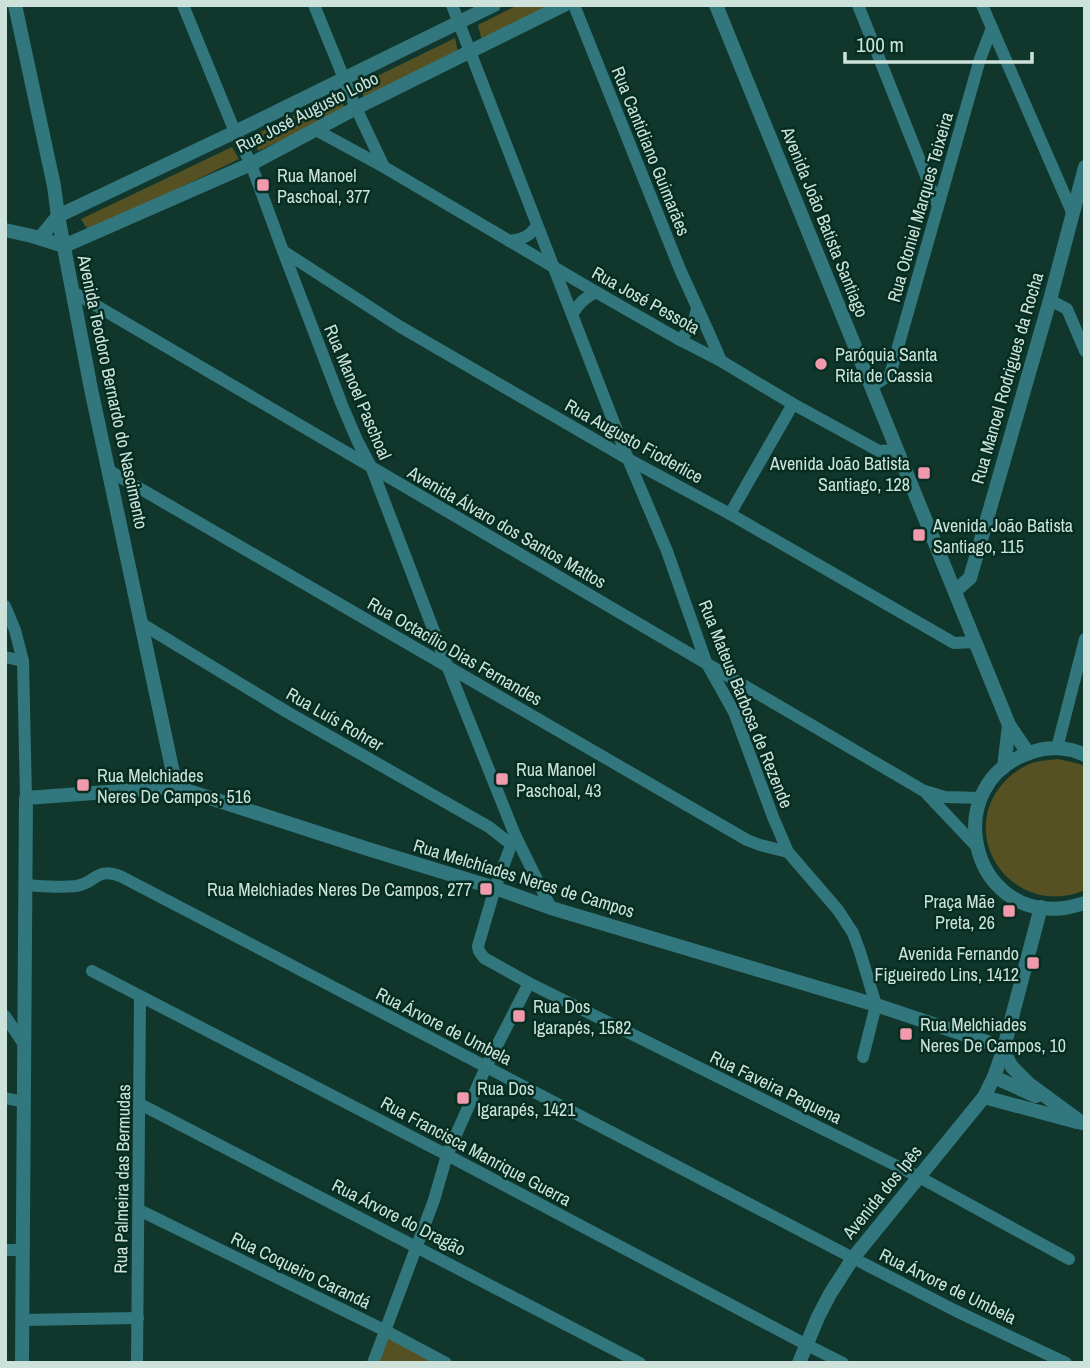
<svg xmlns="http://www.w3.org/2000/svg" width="1090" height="1368" viewBox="0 0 1090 1368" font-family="'Archivo Narrow',sans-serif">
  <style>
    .green { fill: #555122 }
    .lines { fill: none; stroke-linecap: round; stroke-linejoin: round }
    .minor { stroke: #31777d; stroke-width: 12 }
    .tertiary { stroke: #31777d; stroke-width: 14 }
    .poi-dot { fill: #f29aad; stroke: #052d22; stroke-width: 2.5 }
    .labels { text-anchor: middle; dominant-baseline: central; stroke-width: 5; stroke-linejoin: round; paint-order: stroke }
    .street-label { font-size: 18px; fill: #cde2da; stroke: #052d22 }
    .poi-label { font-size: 18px; fill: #cde2da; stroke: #052d22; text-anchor: start }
  </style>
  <rect width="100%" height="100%" fill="#11372c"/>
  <g class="green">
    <path d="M518,5H558L482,41L478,25Z"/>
    <path d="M455,38L459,57L371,98L363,96V83Z"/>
    <path d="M340,93L345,111L258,151L252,136Z"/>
    <path d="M232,147L239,159L89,232L81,219Z"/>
    <path d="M1058,759L1080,764L1085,767V890C1013,921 951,833 1008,778C1016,771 1026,764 1036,762C1043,760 1051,760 1058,759Z"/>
    <path d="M390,1333L446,1363H379Z"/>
  </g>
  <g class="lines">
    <g class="minor">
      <path d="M183,5L235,132L251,164L283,251L342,405L357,440L372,469L448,668L515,835L551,908"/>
      <path d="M314,5L356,108L384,167"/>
      <path d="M452,5L628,459L667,551L706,662L734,712L773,817L788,852L838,910L853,933L860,952L876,1005L863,1057"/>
      <path d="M574,5L679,267C693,299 708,329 721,361"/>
      <path d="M858,5L938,206"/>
      <path d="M982,5L1072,212"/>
      <path d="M316,130L384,167L596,292L680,340L721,361L793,404L879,451L897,450"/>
      <path d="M509,241C522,239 530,237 537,225"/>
      <path d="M283,251L399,326L628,459L730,514L954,643L975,642"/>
      <path d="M73,292L924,791L976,846"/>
      <path d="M1050,300L1067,309L1085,351"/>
      <path d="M573,313C579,303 585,298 596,292"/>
      <path d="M680,340L693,324L697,309"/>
      <path d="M871,387L890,375L980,59L992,28"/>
      <path d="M108,470L747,840L760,845L788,852"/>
      <path d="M730,514L793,404"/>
      <path d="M5,606L15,630L23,661L26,798"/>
      <path d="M142,624L287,712L489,827L512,845"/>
      <path d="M5,657L23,661"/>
      <path d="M1057,748L1085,639"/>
      <path d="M925,791L945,797L980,798"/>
      <path d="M515,835L495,888L478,946L479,951L484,958L529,983L919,1177L1069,1259"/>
      <path d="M25,885C42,886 59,888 76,886C97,883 95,866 122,877L853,1258L954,1310L1066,1363"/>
      <path d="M92,971L447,1155L805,1344L843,1363"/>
      <path d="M5,1016L25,1046"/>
      <path d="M5,1098L24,1102"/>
      <path d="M140,1104L640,1363"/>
      <path d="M139,1210L386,1331L446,1363"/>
      <path d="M5,1250H23"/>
      <path d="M23,1320L138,1318"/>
      <path d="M137,1363L140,996"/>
      <path d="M373,1363L434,1200L447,1155L486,1067L529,983"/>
    </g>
    <g class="tertiary">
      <path d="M15,5L54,186L58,216L91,389L176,787"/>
      <path d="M716,5L1009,725L1028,753"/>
      <path d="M5,230L32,236L64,246L251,164L356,108L564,5"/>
      <path d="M40,238L58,216L235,132L494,5"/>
      <path d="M955,591L970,578L1050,300L1085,167"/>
      <path d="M1085,755C1069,747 1048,746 1032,752C938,782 969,920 1064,908C1071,907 1078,905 1085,903"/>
      <path d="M1004,767L1009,725"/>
      <path d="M994,1077L1036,1096"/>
      <path d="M984,1097L1077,1122"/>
      <path d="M22,1363L26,798L176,787L368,849L495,888L551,908L876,1005L987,1042L1003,1051L1012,1067L1029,1084L1082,1123"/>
      <path d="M799,1363L818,1317L830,1294L853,1258L984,1097L994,1077L1003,1051L1041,907"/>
    </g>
  </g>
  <g class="poi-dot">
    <rect x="256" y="178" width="14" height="14" rx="3.5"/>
    <circle cx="821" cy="364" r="7"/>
    <rect x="917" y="466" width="14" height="14" rx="3.5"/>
    <rect x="912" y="528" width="14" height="14" rx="3.5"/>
    <rect x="495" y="772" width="14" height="14" rx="3.5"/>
    <rect x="76" y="778" width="14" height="14" rx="3.5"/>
    <rect x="479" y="882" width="14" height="14" rx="3.5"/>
    <rect x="1002" y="904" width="14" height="14" rx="3.5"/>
    <rect x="1026" y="956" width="14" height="14" rx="3.5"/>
    <rect x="512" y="1009" width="14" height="14" rx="3.5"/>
    <rect x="899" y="1027" width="14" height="14" rx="3.5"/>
    <rect x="456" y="1091" width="14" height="14" rx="3.5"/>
  </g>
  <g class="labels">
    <g class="street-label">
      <text transform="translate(307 112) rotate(-27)">Rua José Augusto Lobo</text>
      <text transform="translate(651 151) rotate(68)">Rua Cantidiano Guimarães</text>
      <text transform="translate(920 207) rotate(-74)">Rua Otoniel Marques Teixeira</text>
      <text transform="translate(825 222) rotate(68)">Avenida João Batista Santiago</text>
      <text transform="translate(646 300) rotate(29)">Rua José Pessota</text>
      <text transform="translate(1007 378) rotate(-74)">Rua Manoel Rodrigues da Rocha</text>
      <text transform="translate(113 392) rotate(78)">Avenida Teodoro Bernardo do Nascimento</text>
      <text transform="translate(358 392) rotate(67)">Rua Manoel Paschoal</text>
      <text transform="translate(634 441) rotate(29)">Rua Augusto Fioderlice</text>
      <text transform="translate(507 527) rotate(30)">Avenida Álvaro dos Santos Mattos</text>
      <text transform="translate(455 651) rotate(30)">Rua Octacílio Dias Fernandes</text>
      <text transform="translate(746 704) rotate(68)">Rua Mateus Barbosa de Rezende</text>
      <text transform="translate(335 719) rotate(30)">Rua Luís Rohrer</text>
      <text transform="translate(524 878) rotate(17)">Rua Melchíades Neres de Campos</text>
      <text transform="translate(444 1026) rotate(27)">Rua Árvore de Umbela</text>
      <text transform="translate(776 1087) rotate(26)">Rua Faveira Pequena</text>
      <text transform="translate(476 1151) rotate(28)">Rua Francisca Manrique Guerra</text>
      <text transform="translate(122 1179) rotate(-89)">Rua Palmeira das Bermudas</text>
      <text transform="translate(882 1192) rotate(-51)">Avenida dos Ipês</text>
      <text transform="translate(399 1217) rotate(27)">Rua Árvore do Dragão</text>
      <text transform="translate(301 1270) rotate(26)">Rua Coqueiro Carandá</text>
      <text transform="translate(948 1286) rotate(26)">Rua Árvore de Umbela</text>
    </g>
    <g class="poi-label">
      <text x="277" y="175">Rua Manoel<tspan x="277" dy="21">Paschoal, 377</tspan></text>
      <text x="835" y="354">Paróquia Santa<tspan x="835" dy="21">Rita de Cassia</tspan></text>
      <text x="910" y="463" text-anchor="end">Avenida João Batista<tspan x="910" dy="21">Santiago, 128</tspan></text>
      <text x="933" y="525">Avenida João Batista<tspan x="933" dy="21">Santiago, 115</tspan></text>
      <text x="516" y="769">Rua Manoel<tspan x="516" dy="21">Paschoal, 43</tspan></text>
      <text x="97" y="775">Rua Melchiades<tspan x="97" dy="21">Neres De Campos, 516</tspan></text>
      <text x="472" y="889" text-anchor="end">Rua Melchiades Neres De Campos, 277</text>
      <text x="995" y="901" text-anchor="end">Praça Mãe<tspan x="995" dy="21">Preta, 26</tspan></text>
      <text x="1019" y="953" text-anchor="end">Avenida Fernando<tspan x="1019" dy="21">Figueiredo Lins, 1412</tspan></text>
      <text x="533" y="1006">Rua Dos<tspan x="533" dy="21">Igarapés, 1582</tspan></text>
      <text x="920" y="1024">Rua Melchiades<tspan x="920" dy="21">Neres De Campos, 10</tspan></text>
      <text x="477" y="1088">Rua Dos<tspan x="477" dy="21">Igarapés, 1421</tspan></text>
    </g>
  </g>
  <rect width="1090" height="1368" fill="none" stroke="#cde2da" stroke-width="14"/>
  <path d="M845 52v10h187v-10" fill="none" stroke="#cde2da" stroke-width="3.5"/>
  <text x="856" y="52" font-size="21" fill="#cde2da" stroke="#052d22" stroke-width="5" paint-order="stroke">100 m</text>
</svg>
